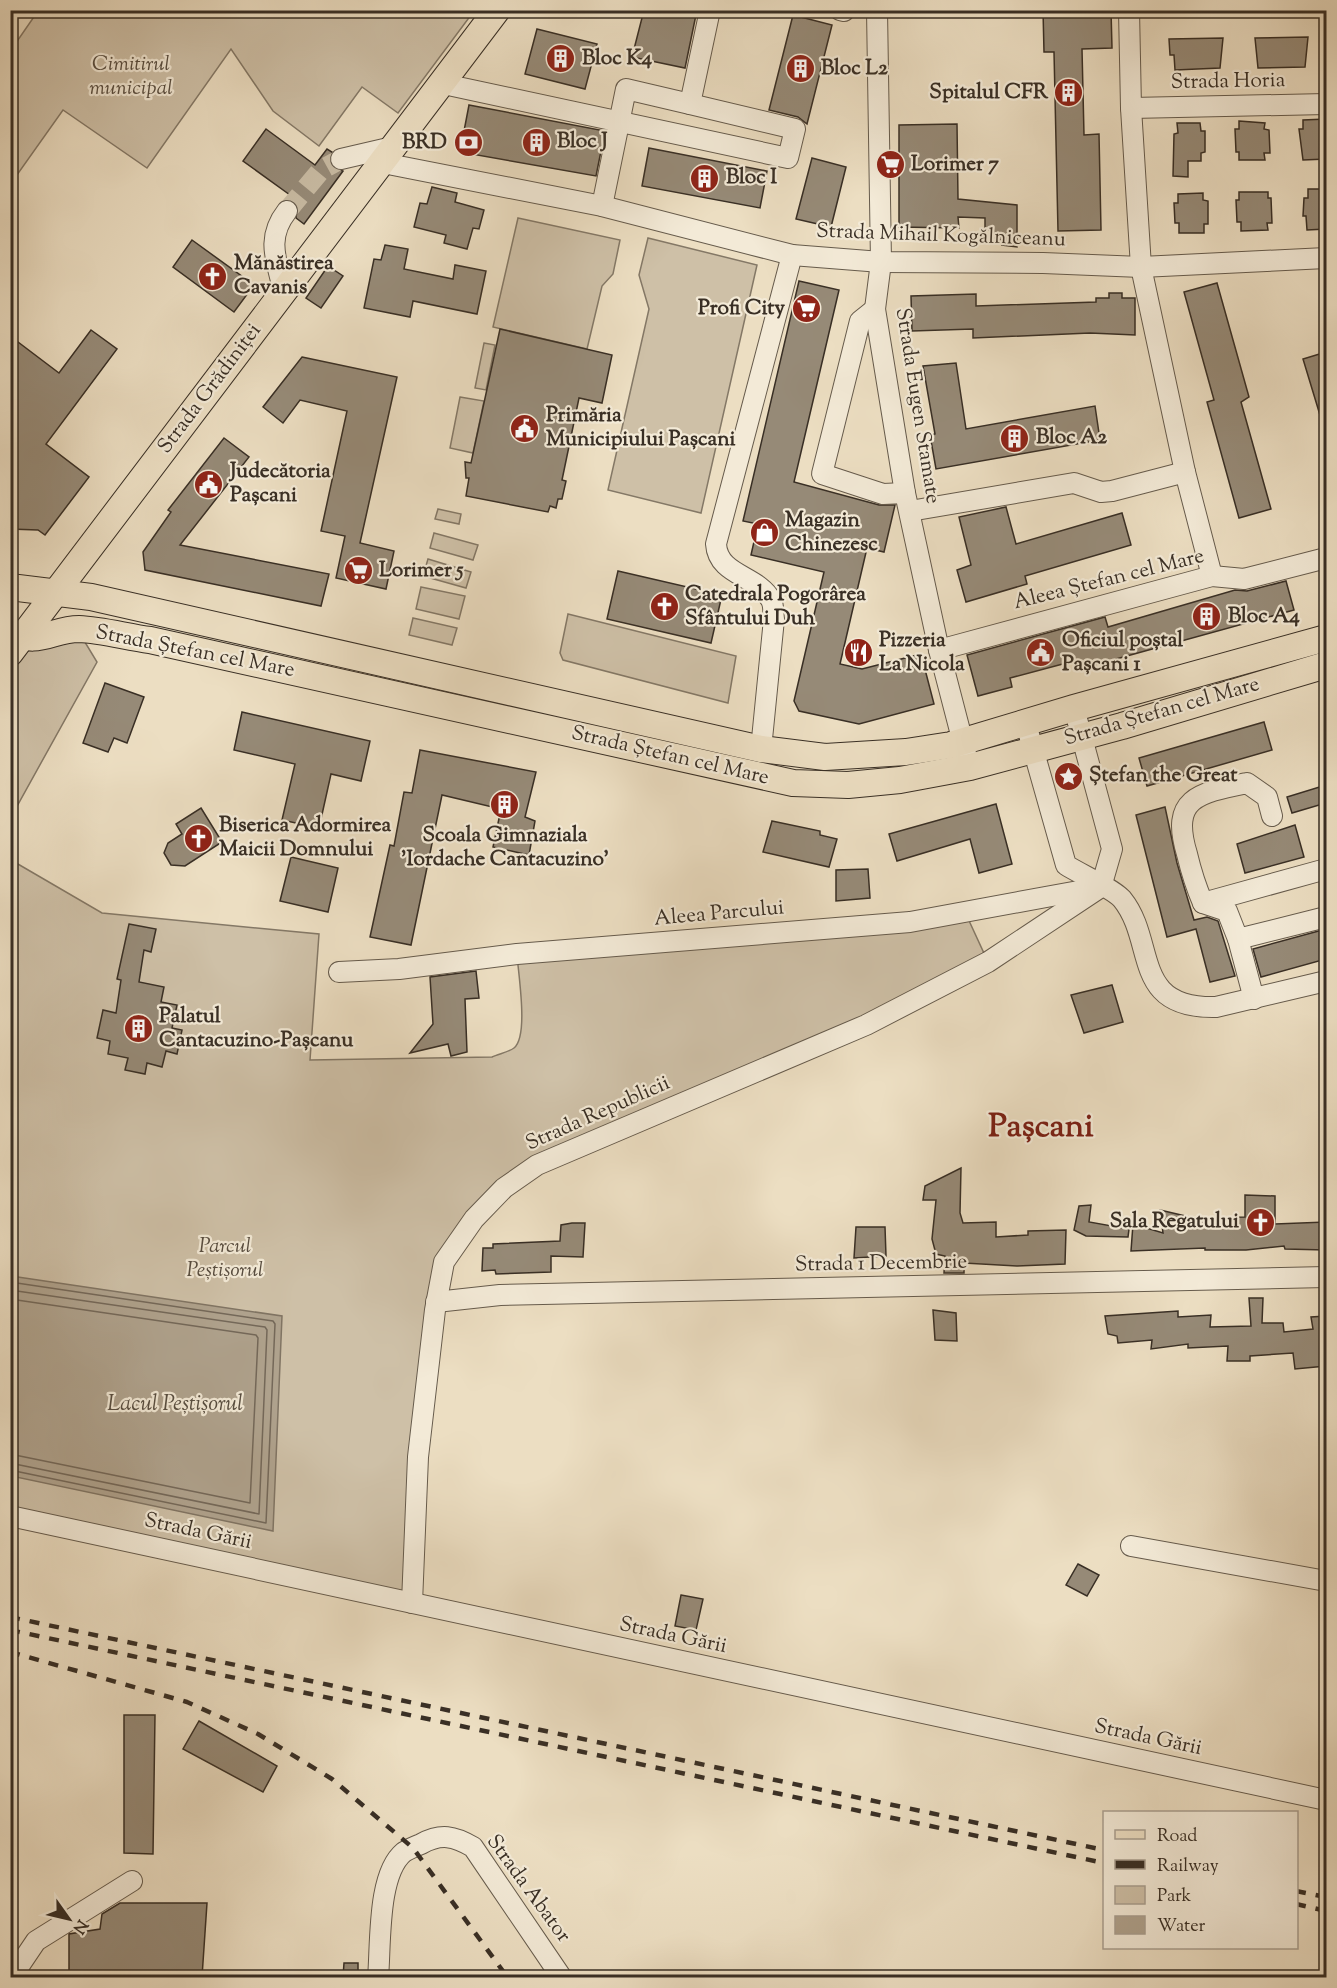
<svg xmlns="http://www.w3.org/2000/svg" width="1337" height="1988" viewBox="0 0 1337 1988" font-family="'Sorts Mill Goudy',serif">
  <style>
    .green { fill: #cec0a7; stroke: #847866; stroke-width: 1.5 }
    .water { fill: #afa28d; stroke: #807463; stroke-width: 1.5 }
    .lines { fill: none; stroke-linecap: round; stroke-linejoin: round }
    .shore { stroke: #746859; stroke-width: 1.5 }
    .building { fill: #968a77; stroke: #392f25; stroke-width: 1.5 }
    .minor-tunnel { stroke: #c8bba3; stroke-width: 20; stroke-dasharray: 20 10; stroke-linecap: butt }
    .minor-casing { stroke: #665b4c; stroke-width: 22 }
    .major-casing { stroke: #392f25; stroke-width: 28 }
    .minor { stroke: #f3ead7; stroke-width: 20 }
    .major { stroke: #ecdec2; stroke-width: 26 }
    .rail { stroke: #392f25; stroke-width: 4.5; stroke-dasharray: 10 10; stroke-linecap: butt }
    .labels { text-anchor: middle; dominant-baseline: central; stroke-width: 4.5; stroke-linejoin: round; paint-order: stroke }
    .poi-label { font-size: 21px; font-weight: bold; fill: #392f25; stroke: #f3ead7; text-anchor: start }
    .park-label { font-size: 21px; font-style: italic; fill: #574c3f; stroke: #f3ead7 }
    .street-label { font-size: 21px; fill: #392f25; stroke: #f3ead7 }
    .water-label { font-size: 22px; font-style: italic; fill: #564c3f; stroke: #f3ead7 }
    .town-label { font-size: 33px; font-weight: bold; fill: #7a1f14; stroke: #f3ead7 }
  </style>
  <rect width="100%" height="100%" fill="#ecdec2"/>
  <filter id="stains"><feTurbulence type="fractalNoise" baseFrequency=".00333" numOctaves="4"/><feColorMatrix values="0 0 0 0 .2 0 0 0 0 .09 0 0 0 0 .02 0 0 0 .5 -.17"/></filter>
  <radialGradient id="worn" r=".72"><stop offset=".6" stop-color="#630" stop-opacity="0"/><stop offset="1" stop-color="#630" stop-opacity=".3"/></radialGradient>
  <g class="green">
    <path d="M38,11V10L474,11L398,113L362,87L319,146L273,111L231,49L147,168L63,110L12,182L11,50Z"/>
    <path d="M518,218L620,240L613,274L602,286L587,349L493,327Z"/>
    <path d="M648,238L757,265L701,513L608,490L649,309L639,275Z"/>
    <path d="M484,343L495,345L486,390L475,388Z"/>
    <path d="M460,397L484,401L473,453L450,448Z"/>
    <path d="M438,509L461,514L459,524L435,519Z"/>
    <path d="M434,533L478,545L473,560L430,548Z"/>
    <path d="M428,559L471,572L466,588L423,576Z"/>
    <path d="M421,587L465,596L459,619L416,609Z"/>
    <path d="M568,614L736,656L728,703L563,660L560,653Z"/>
    <path d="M413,618L457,628L452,645L409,635Z"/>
    <path d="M77,629L97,662L11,817V653Z"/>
    <path d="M11,860L102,913L319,934L310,1060L492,1057C498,1054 509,1052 514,1048C529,1036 518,973 517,954L965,912L988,962L537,1165L444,1262L412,1603L11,1516Z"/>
  </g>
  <path class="water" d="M11,1276L282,1316L273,1531L11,1476Z"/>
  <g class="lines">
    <g class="shore">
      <path d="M10,1282L273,1321L275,1324L266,1523L10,1470"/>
      <path d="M10,1290L265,1327L267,1330L259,1514L10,1463"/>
      <path d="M10,1299L256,1335L258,1338L250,1503L10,1454"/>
    </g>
  </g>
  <g class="building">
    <path d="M644,10H697L685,68L632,57Z"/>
    <path d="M1043,10H1111L1112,48L1082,49L1084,135L1099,134L1101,230L1058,231L1054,52H1044Z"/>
    <path d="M793,15L832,25L807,124L798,117L769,110Z"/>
    <path d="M537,29L597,44L585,89L525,74Z"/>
    <path d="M1308,37L1305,67L1258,68L1255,38Z"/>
    <path d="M1223,38L1220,68L1175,70L1174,55H1170L1169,39Z"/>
    <path d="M469,105L605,131L596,176L460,152Z"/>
    <path d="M1326,119V159L1303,160L1299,129H1303V120Z"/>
    <path d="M1239,121L1265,123L1264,129L1269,130L1270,153H1264L1265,160H1239V152H1236L1235,129H1239Z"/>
    <path d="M1177,123H1200L1201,131H1205V152L1201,153V161H1188V177L1173,176L1174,134L1178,133Z"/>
    <path d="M957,124L958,199L1017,205V247L1002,245L1003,240L994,239L992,230H985V218L958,217L959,228L899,227V125Z"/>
    <path d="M266,129L315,165L327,149L332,152L329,161L332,167L343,171L304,224L296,218L297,205L286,199L290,195L243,161Z"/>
    <path d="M649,148L767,171L760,208L642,186Z"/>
    <path d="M812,158L846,167L831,227L796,219Z"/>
    <path d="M432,187L457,193L455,202L484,210L479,229L473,228L467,249L444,243L446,235L414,227L420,203L427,204Z"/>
    <path d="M1308,189H1326V229L1307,230L1306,216H1303L1304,198H1308Z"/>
    <path d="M1239,192H1268V198H1271L1272,223H1267L1268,230L1241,231V222H1237L1236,200H1239Z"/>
    <path d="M1203,193V200L1208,201V224H1204V233H1179V223H1175L1174,203H1178V194Z"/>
    <path d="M192,240L254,285L234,312L173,267Z"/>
    <path d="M385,245L408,249L404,269L453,279L455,265L486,271L477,314L413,301L410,317L364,308L374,259L381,260Z"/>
    <path d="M328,266L343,276L321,308L306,298Z"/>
    <path d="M799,281L839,290L794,482L879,505H895L884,552L867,548L840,664L862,669L921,654L934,704L859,724L799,711L794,701L824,572L751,555L758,524L743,521Z"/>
    <path d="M1217,283L1249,397L1241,402L1271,509L1239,518L1207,402L1214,400L1184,292Z"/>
    <path d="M1109,293H1122V298H1135V335L1090,333L973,338V329L912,331L911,296L976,294V306L1096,302V298H1109Z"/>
    <path d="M500,329L612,355L602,403L579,398L562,480L566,481L562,499H558L556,508L550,506L548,512L466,496L469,478H466L465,462L471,463Z"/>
    <path d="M91,330L117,349L46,444L89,477L45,535L38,530L10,529V336L59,373Z"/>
    <path d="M1326,352V424L1323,425L1303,359Z"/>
    <path d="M302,357L397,377L360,543L394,551L386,589L336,578L345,536L321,531L347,411L300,400L283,423L263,407Z"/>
    <path d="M956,363L966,429L1095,406L1100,440L936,469L930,435L935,434L923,366Z"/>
    <path d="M224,438L249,457L180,545L329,574L321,606L145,570L143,552L171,512L168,510Z"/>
    <path d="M1006,507L1016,544L1122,513L1131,545L1025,576L1027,584L966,602L957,570L971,565L959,517Z"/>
    <path d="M618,571L722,595L711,643L607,619Z"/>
    <path d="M1286,581L1294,610L1076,670L1074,661L1010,678L1012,687L978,696L967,655L1105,617L1108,627L1235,590L1247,591Z"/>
    <path d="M105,683L144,697L127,743L114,738L108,752L83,743Z"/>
    <path d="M242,712L370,741L361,781L331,774L319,828L282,820L295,764L234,750Z"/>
    <path d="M1264,722L1272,750L1147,786L1139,758Z"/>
    <path d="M420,750L536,772L525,817L535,821L529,855L493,847L501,809L442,795L411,945L370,937L390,845L394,846L404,792L412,793Z"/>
    <path d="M1326,785V803L1292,813L1287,797Z"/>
    <path d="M996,804L1012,864L979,873L970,839L897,861L889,834Z"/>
    <path d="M1165,807L1177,863L1194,920L1207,917L1218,921L1235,976L1210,982L1196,929L1167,937L1136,815Z"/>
    <path d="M201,808L222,842L185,866L171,865L164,853L168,843L182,834L176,824Z"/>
    <path d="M772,821L820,831V835L837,839L829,867L763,852Z"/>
    <path d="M1295,825L1304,857L1245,873L1237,844Z"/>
    <path d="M291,857L338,868L328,912L280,901Z"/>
    <path d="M868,869L870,898L836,901V870Z"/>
    <path d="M129,924L156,929L151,952L144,950L139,982L164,987L161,1002L177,1005L172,1028L182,1030L177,1054L166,1051L162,1067L147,1063L145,1074L125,1070L128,1058L108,1054L110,1041L97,1038L103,1010L116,1013L121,980L117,979Z"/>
    <path d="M1326,929V959L1261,977L1253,949Z"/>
    <path d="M476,971L479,998L465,999L467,1052L451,1056L448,1044L410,1053L433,1024L430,977Z"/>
    <path d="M1112,985L1123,1022L1084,1033L1071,995Z"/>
    <path d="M961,1168L960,1213L963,1223L996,1222V1237L1028,1235V1231L1066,1230L1065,1264L1017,1266L964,1263V1273H944L945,1256L936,1254L932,1239L936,1200H923L925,1186Z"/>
    <path d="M1245,1195L1275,1196V1224L1326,1222V1250L1285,1249L1284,1246L1246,1250H1205V1248L1131,1251L1133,1224L1163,1233L1160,1210L1194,1218L1245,1217Z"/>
    <path d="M1091,1205L1089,1222L1129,1229L1128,1237L1086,1236L1074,1230L1079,1206Z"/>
    <path d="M572,1223H585L583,1257L551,1256V1272L496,1274L495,1270L482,1271L483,1248H493V1244L560,1241L561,1225Z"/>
    <path d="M856,1227H885L886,1256L854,1258Z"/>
    <path d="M1249,1298H1263L1262,1323H1283L1284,1332L1313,1329L1311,1317L1326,1316V1366L1295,1369L1293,1353L1250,1356V1361H1227L1228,1346L1188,1348V1344L1151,1349L1152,1340L1118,1343L1117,1336L1108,1334L1105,1316L1178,1311V1317L1211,1315L1210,1327L1251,1326Z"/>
    <path d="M933,1310L956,1313L957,1341L935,1340Z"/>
    <path d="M1078,1564L1099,1575L1087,1596L1066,1585Z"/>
    <path d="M681,1595L703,1599L696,1630L675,1626Z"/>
    <path d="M124,1715H155L153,1854L124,1853Z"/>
    <path d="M199,1721L277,1766L263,1792L183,1749Z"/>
    <path d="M120,1903H207L202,1977H69V1934L100,1929L102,1914Z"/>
    <path d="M344,1963H358V1977H343Z"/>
  </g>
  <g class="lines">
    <path class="minor-tunnel" d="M287,211L321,170L341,159"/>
    <defs>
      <g id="minor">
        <path d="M840,10L844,11"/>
        <path d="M877,10L881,262L875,309L905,493L939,650L966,754"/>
        <path d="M1129,10L1131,108L1141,267L1185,472L1212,576"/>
        <path d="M439,83L788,158L795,129L690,104"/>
        <path d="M1131,108L1326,104"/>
        <path d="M341,159L397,146"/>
        <path d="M383,163L602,206L792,255L881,262L1043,263L1141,267L1326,258"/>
        <path d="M602,206L626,89L690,104L710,10"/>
        <path d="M284,293C277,261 265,239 287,211"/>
        <path d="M875,309L860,321L822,474L883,494L905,493"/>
        <path d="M910,511L1074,483L1101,492L1112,491L1185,472"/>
        <path d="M939,650L1212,576L1244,579L1326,558"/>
        <path d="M1074,708L1112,849L1101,887"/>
        <path d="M1026,724L1066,865C1080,874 1112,888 1122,899C1157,942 1130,1009 1216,1007L1326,981"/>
        <path d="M761,749L774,619C773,614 774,605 771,600C758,575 718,576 716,544L792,255"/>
        <path d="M1272,816L1267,797L1247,783C1198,793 1170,798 1187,854C1191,871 1196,887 1203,903L1326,869"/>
        <path d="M1203,903L1227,911L1238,939L1326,917"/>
        <path d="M1238,939L1254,999"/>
        <path d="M339,972L399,969L517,954L910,922L1095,888"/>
        <path d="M436,1302L500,1295L1326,1277"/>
        <path d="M10,1516L1326,1800"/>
        <path d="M1131,1546L1326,1581"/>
        <path d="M412,1603L418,1457L435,1310L444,1262L474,1219L504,1188L537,1165L866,1025L988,962L1101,887"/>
        <path d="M11,1978L36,1941L132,1881"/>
        <path d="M378,1978C381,1944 377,1874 404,1852C409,1849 416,1846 421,1844C441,1833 454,1836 473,1847L562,1978"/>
      </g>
      <g id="major">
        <path d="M10,587L91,597L761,749L825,757L906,752L951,745L1074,708L1326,638"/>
        <path d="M10,631C38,647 52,629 79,629C102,630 127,637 150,640L793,783L848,785L900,780L970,767L1122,726L1326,665"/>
        <path d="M10,653L497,10"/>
      </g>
    </defs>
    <use href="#minor" class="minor-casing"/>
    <use href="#major" class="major-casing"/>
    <use href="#minor" class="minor"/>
    <use href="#major" class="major"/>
    <g class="rail">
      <path d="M10,1617L1104,1850"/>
      <path d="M10,1630L1104,1863"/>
      <path d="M10,1652L187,1702L258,1734L332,1779L413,1848L508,1978"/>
      <path d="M1296,1891L1326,1897"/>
      <path d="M1296,1904L1326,1911"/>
    </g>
  </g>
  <defs>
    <symbol id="building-disc" viewBox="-11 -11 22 22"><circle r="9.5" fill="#8f2418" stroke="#f3ead7"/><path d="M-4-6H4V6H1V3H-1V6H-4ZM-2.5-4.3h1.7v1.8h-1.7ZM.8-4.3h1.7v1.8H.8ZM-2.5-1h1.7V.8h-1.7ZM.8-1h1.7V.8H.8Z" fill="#fff"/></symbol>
    <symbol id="bank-disc" viewBox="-11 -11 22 22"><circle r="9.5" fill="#8f2418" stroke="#f3ead7"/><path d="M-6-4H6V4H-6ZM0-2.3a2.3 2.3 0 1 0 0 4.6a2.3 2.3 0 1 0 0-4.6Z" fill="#fff"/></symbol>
    <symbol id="supermarket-disc" viewBox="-11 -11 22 22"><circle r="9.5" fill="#8f2418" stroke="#f3ead7"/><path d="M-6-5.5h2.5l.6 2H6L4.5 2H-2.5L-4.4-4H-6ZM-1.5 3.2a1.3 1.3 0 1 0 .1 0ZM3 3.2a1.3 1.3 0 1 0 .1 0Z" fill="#fff"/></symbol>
    <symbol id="church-disc" viewBox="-11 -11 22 22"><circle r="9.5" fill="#8f2418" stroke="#f3ead7"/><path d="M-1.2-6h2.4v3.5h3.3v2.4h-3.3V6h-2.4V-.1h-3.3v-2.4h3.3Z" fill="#fff"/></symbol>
    <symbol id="civic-disc" viewBox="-11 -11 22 22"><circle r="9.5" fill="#8f2418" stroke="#f3ead7"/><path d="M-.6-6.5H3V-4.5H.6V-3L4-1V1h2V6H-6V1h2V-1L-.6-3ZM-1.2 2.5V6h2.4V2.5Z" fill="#fff"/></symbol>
    <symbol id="shop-disc" viewBox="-11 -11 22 22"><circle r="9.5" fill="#8f2418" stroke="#f3ead7"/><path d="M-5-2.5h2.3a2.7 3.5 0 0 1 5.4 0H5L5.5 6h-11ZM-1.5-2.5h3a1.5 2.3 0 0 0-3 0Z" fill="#fff"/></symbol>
    <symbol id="restaurant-disc" viewBox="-11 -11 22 22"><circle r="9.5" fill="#8f2418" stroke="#f3ead7"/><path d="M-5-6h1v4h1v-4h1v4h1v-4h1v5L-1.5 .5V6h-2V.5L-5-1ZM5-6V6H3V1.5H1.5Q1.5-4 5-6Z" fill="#fff"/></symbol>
    <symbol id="sight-disc" viewBox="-11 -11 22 22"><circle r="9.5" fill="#8f2418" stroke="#f3ead7"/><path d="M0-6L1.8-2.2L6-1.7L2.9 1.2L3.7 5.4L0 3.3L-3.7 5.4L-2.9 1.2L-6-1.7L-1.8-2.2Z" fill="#fff"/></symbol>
  </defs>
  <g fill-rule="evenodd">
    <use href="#building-disc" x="544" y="42" width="33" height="33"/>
    <use href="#building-disc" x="784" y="52" width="33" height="33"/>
    <use href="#building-disc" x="1052" y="76" width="33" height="33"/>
    <use href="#building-disc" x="520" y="126" width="33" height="33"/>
    <use href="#bank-disc" x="452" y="126" width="33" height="33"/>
    <use href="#supermarket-disc" x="874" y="148" width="33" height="33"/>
    <use href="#building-disc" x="688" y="162" width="33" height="33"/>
    <use href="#church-disc" x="196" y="260" width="33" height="33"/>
    <use href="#supermarket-disc" x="790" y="292" width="33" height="33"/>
    <use href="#civic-disc" x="508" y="412" width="33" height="33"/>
    <use href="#building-disc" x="998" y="422" width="33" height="33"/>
    <use href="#civic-disc" x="192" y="468" width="33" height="33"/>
    <use href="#shop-disc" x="748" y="516" width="33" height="33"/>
    <use href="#supermarket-disc" x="342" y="554" width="33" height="33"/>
    <use href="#church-disc" x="648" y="590" width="33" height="33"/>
    <use href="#building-disc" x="1190" y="600" width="33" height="33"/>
    <use href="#restaurant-disc" x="842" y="636" width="33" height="33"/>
    <use href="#civic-disc" x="1024" y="636" width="33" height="33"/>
    <use href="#sight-disc" x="1052" y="760" width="33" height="33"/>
    <use href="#building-disc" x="488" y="788" width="33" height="33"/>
    <use href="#church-disc" x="182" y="822" width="33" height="33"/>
    <use href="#building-disc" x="122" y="1012" width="33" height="33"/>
    <use href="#church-disc" x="1244" y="1206" width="33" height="33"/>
  </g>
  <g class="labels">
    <g class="poi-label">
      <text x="582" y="59">Bloc K4</text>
      <text x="821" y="69">Bloc L2</text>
      <text x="1048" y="93" text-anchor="end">Spitalul CFR</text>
      <text x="557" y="142">Bloc J</text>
      <text x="447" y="143" text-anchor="end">BRD</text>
      <text x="911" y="165">Lorimer 7</text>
      <text x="726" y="178">Bloc I</text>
      <text x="234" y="264">Mănăstirea<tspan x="234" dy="24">Cavanis</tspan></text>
      <text x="785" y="309" text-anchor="end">Profi City</text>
      <text x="546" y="416">Primăria<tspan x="546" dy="24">Municipiului Pașcani</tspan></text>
      <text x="1036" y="438">Bloc A2</text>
      <text x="230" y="472">Judecătoria<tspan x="230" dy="24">Pașcani</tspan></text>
      <text x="785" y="521">Magazin<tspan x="785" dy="24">Chinezesc</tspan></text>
      <text x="379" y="571">Lorimer 5</text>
      <text x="685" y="595">Catedrala Pogorârea<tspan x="685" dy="24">Sfântului Duh</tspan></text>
      <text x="1228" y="617">Bloc A4</text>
      <text x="879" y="641">Pizzeria<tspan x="879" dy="24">La Nicola</tspan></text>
      <text x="1062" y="641">Oficiul poștal<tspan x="1062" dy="24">Pașcani 1</tspan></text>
      <text x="1089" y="776">Ștefan the Great</text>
      <text x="219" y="826">Biserica Adormirea<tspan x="219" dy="24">Maicii Domnului</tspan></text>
      <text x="505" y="836" text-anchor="middle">Scoala Gimnaziala<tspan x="505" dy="24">'Iordache Cantacuzino'</tspan></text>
      <text x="159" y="1017">Palatul<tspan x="159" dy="24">Cantacuzino-Pașcanu</tspan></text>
      <text x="1239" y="1222" text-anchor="end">Sala Regatului</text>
    </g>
    <g class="park-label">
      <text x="131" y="65">Cimitirul<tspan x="131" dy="24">municipal</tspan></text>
      <text x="225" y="1247">Parcul<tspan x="225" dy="24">Peștișorul</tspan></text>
    </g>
    <g class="street-label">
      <text transform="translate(1228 82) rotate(-1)">Strada Horia</text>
      <text transform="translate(941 236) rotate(2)">Strada Mihail Kogălniceanu</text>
      <text transform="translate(210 389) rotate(-53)">Strada Grădiniței</text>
      <text transform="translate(917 406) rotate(81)">Strada Eugen Stamate</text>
      <text transform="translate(1109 580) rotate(-14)">Aleea Ștefan cel Mare</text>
      <text transform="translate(195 652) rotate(11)">Strada Ștefan cel Mare</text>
      <text transform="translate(1162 712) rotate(-16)">Strada Ștefan cel Mare</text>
      <text transform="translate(670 756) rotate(13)">Strada Ștefan cel Mare</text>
      <text transform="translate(719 914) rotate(-5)">Aleea Parcului</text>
      <text transform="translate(598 1114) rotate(-24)">Strada Republicii</text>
      <text transform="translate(881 1264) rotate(-1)">Strada 1 Decembrie</text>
      <text transform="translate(198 1532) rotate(12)">Strada Gării</text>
      <text transform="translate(673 1636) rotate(12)">Strada Gării</text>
      <text transform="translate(1148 1738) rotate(12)">Strada Gării</text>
      <text transform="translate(528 1889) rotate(54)">Strada Abator</text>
    </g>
    <g class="water-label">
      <text x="175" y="1405">Lacul Peștișorul</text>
    </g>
    <g class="town-label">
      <text x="1041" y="1128">Pașcani</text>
    </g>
  </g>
  <rect width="1337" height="1988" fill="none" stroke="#ecdec2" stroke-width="36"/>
  <rect x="12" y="12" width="1313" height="1964" fill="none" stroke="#392f25" stroke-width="3"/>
  <rect x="18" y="18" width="1301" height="1952" fill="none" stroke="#392f25" stroke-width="1.5"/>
  <rect x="1103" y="1811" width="195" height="138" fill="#f3ead7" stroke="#a99f90" stroke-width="1.5"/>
  <rect x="1115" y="1830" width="30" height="9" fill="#ecdec2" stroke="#a99f90" stroke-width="1.5"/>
  <text x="1157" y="1841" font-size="18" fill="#392f25">Road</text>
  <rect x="1115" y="1860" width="30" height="9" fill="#392f25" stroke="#a99f90" stroke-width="1.5"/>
  <text x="1157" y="1871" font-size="18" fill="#392f25">Railway</text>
  <rect x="1115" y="1886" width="30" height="18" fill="#cec0a7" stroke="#a99f90" stroke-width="1.5"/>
  <text x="1157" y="1901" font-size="18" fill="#392f25">Park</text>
  <rect x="1115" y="1916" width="30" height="18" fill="#afa28d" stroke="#a99f90" stroke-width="1.5"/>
  <text x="1157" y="1931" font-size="18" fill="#392f25">Water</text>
  <g transform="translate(69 1919) rotate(124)" stroke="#f3ead7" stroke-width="4.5" paint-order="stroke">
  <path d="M0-4.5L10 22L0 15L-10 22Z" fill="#392f25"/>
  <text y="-9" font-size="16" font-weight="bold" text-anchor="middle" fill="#392f25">N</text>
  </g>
  <rect width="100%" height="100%" filter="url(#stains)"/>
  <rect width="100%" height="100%" fill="url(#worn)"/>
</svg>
